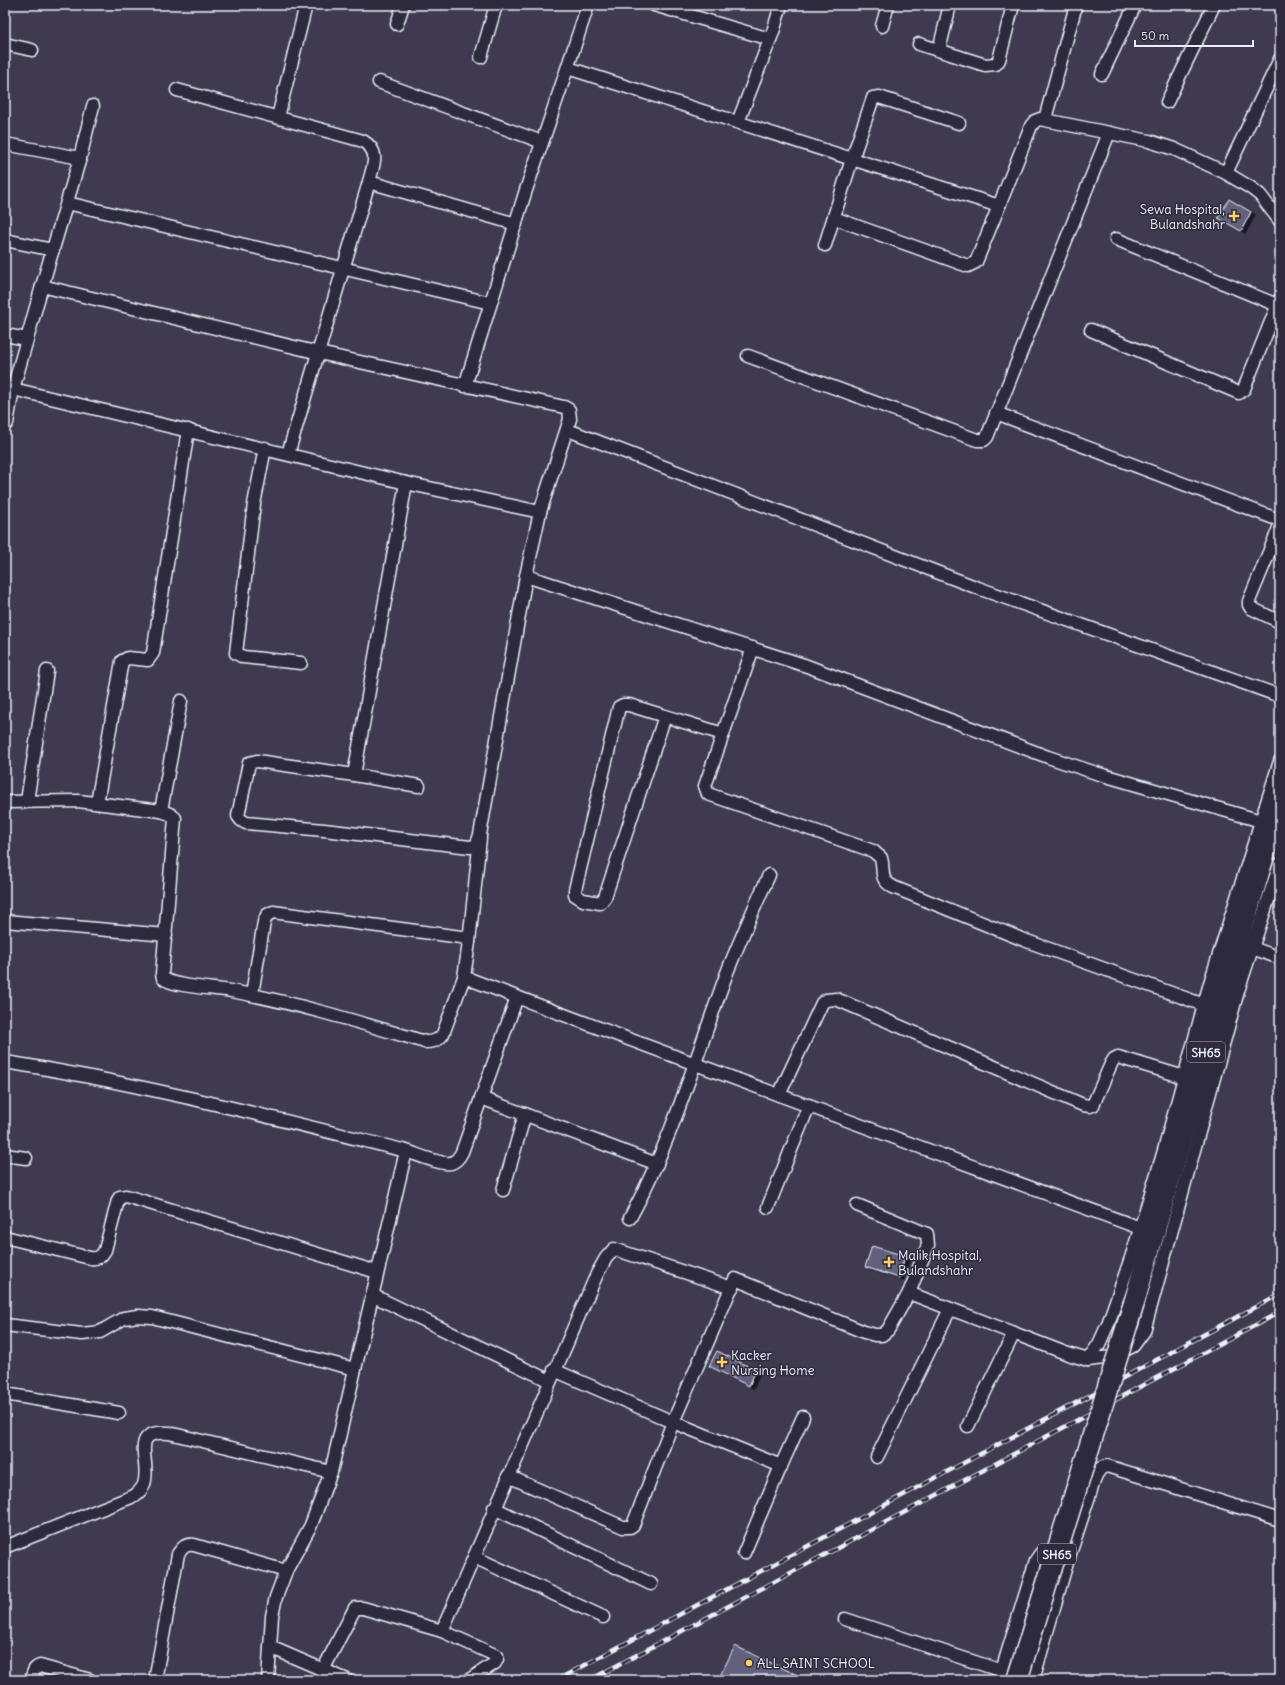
<svg xmlns="http://www.w3.org/2000/svg" width="1285" height="1685" viewBox="0 0 1285 1685" font-family="Delius,sans-serif">
  <style>
    .building { fill: #63607e; stroke: #e8f1f8; filter: url(#shadow) }
    .lines { fill: none; stroke-linecap: round; stroke-linejoin: round }
    .minor-casing { stroke: #e8f1f8; stroke-width: 15 }
    .primary-casing { stroke: #e8f1f8; stroke-width: 23 }
    .minor { stroke: #2f2a3d; stroke-width: 12 }
    .primary { stroke: #2f2a3d; stroke-width: 20 }
    .rail-casing { stroke: #e8f1f8; stroke-width: 4.5 }
    .rail { stroke: #2f2a3d; stroke-width: 3; stroke-dasharray: 9; stroke-linecap: butt }
    .primary-bridge-casing { stroke: #e8f1f8; stroke-width: 23; stroke-linecap: butt }
    .primary-bridge { stroke: #2f2a3d; stroke-width: 20 }
    .poi-dot { fill: #ffd166; stroke: #2f2a3d; stroke-width: 1.5 }
    .labels { text-anchor: middle; dominant-baseline: central; stroke-width: 3; stroke-linejoin: round; paint-order: stroke }
    .shield { fill: #2f2a3d; stroke: #b0b5c0; stroke-width: 1 }
    .shield-label { font-size: 12px; font-weight: bold; fill: #e8f1f8 }
    .poi-label { font-size: 13px; fill: #e8f1f8; stroke: #2f2a3d; text-anchor: start }
  </style>
  <defs>
    <filter id="shadow"><feDropShadow dx="4.5" dy="2.5" stdDeviation="0" flood-color="#0009"/></filter>
  </defs>
  <rect width="100%" height="100%" fill="#3f3a50"/>
  <filter id="ink" filterUnits="userSpaceOnUse"><feTurbulence type="fractalNoise" baseFrequency=".025" numOctaves="2"/><feDisplacementMap in="SourceGraphic" scale="8" xChannelSelector="R" yChannelSelector="G"/><feConvolveMatrix kernelMatrix="1 2 1 2 8 2 1 2 1" color-interpolation-filters="sRGB"/></filter>
  <g filter="url(#ink)">
    <g class="building">
      <path d="M1229,199L1251,212L1241,231L1218,218Z"/>
      <path d="M872,1246L905,1256L899,1278L865,1267Z"/>
      <path d="M717,1351L756,1370L749,1386L709,1366Z"/>
      <path d="M735,1646L808,1680H718Z"/>
    </g>
    <g class="lines">
      <defs>
        <g id="minor">
          <path d="M654,5L770,39"/>
          <path d="M397,24L403,5"/>
          <path d="M882,26L888,5"/>
          <path d="M5,44L32,50"/>
          <path d="M919,44L985,65L996,64L999,60L1013,5"/>
          <path d="M939,50L950,5"/>
          <path d="M481,57L496,5"/>
          <path d="M568,68L999,206L1031,126L1035,121L1040,119L1149,141L1174,149L1226,173L1280,59"/>
          <path d="M1102,74L1135,5"/>
          <path d="M379,82L542,142"/>
          <path d="M177,90L363,141C381,152 373,165 369,182L516,224"/>
          <path d="M1167,102L1214,5"/>
          <path d="M278,117L306,5"/>
          <path d="M1045,119L1076,5"/>
          <path d="M738,122L773,32L781,5"/>
          <path d="M5,144L80,158L93,106"/>
          <path d="M80,158L42,286L319,353L564,407L569,410L570,419L540,512L526,576L480,835L476,846L470,847L324,830L246,823L241,820L238,816L249,763L257,761L354,775L406,483"/>
          <path d="M1226,173L1251,188L1260,195L1280,221"/>
          <path d="M67,203L490,303"/>
          <path d="M834,218L968,266L976,262L999,206"/>
          <path d="M1116,239L1277,305"/>
          <path d="M5,240L53,250"/>
          <path d="M825,245L852,159L873,98L879,97L959,123"/>
          <path d="M1091,330L1239,393L1244,389L1280,299"/>
          <path d="M5,335L27,339"/>
          <path d="M748,356L977,440H984L987,437L1109,133"/>
          <path d="M465,386L526,190L561,87L588,5"/>
          <path d="M13,389L406,483L540,512"/>
          <path d="M996,413L1279,520L1280,523L1279,528L1249,601V605L1251,608L1280,622"/>
          <path d="M5,423H7L13,389L42,286"/>
          <path d="M568,430L978,588L1280,696"/>
          <path d="M265,448L254,504L236,653L243,657L301,663"/>
          <path d="M288,454L369,182"/>
          <path d="M526,576L807,666L1048,757L1096,773L1261,821"/>
          <path d="M753,648L705,786L708,794L873,851L881,858C885,872 878,878 893,887L1024,940L1204,1005"/>
          <path d="M665,716L605,897L600,903L583,900L575,895V890L619,707L623,705H629L723,734"/>
          <path d="M354,775L419,786"/>
          <path d="M27,801L47,671"/>
          <path d="M5,802L78,801L161,811L170,814L175,818L162,974L163,978C173,987 215,988 231,991C297,1003 361,1023 425,1042C433,1042 438,1041 443,1034L464,977L469,942L467,939L461,937L273,912L267,915L264,922L252,994"/>
          <path d="M97,803L122,661L128,658L148,660L153,653L188,430"/>
          <path d="M161,811L181,701"/>
          <path d="M5,921L166,935"/>
          <path d="M469,942L480,838"/>
          <path d="M1252,948L1280,958"/>
          <path d="M464,977C689,1063 915,1145 1140,1228"/>
          <path d="M5,1062C140,1083 273,1118 406,1151C416,1154 441,1165 451,1163C457,1161 460,1156 462,1152L517,997"/>
          <path d="M779,1095L822,1003L826,1000L836,999L1083,1105L1090,1106L1093,1105L1111,1064L1114,1059L1118,1057L1184,1077"/>
          <path d="M481,1098L657,1164"/>
          <path d="M5,1155L26,1158"/>
          <path d="M503,1190L525,1114"/>
          <path d="M857,1205L927,1234L928,1245L909,1293"/>
          <path d="M768,1207L809,1105"/>
          <path d="M630,1218C673,1139 697,1053 728,970C741,938 755,906 769,875"/>
          <path d="M5,1237L90,1258C98,1259 101,1257 105,1250L118,1200L120,1197L126,1196L377,1272"/>
          <path d="M372,1295L550,1381"/>
          <path d="M5,1325L82,1334L100,1332L124,1318L138,1316L152,1317L355,1369"/>
          <path d="M1088,1360L1099,1344L1108,1324L1132,1255L1163,1154L1210,983L1280,761"/>
          <path d="M554,1370L673,1422L781,1466L803,1417"/>
          <path d="M5,1394L119,1413"/>
          <path d="M968,1426L1014,1333"/>
          <path d="M877,1457L950,1309"/>
          <path d="M508,1476L623,1527H630L633,1525L673,1422L735,1279L864,1332L875,1335H882L888,1330L909,1293L1068,1354L1088,1360L1111,1357L1133,1346L1144,1331L1238,991L1280,864"/>
          <path d="M494,1508L651,1584"/>
          <path d="M5,1547L134,1496C139,1492 142,1490 144,1484C152,1462 127,1429 169,1433L331,1472"/>
          <path d="M744,1553L781,1466"/>
          <path d="M474,1557L603,1617"/>
          <path d="M1066,1566L1096,1475L1101,1468L1107,1466L1280,1520"/>
          <path d="M845,1619L1002,1671"/>
          <path d="M270,1647L347,1680"/>
          <path d="M323,1670L355,1608H363L442,1631"/>
          <path d="M31,1680C33,1674 33,1668 40,1666L90,1680"/>
          <path d="M155,1680L178,1554C183,1547 185,1544 194,1545L286,1571"/>
          <path d="M268,1680L272,1616L276,1597L286,1571L311,1525L331,1472L406,1151"/>
          <path d="M469,1680L495,1663L497,1659V1656L442,1631L597,1274L606,1258L614,1249L732,1288"/>
          <path d="M999,1680L1036,1560L1041,1553L1046,1552L1064,1558L1066,1566L1033,1680"/>
        </g>
        <path id="primary" d="M1134,1303L1217,1013L1280,802"/>
      </defs>
      <use href="#minor" class="minor-casing"/>
      <use href="#primary" class="primary-casing"/>
      <use href="#minor" class="minor"/>
      <use href="#primary" class="primary"/>
      <defs>
        <g id="rail">
          <path d="M557,1680L1280,1294"/>
          <path d="M590,1680L1280,1312"/>
        </g>
      </defs>
      <use href="#rail" class="rail-casing"/>
      <use href="#rail" class="rail"/>
      <defs>
        <path id="primary-bridge" d="M1017,1680L1134,1303"/>
      </defs>
      <use href="#primary-bridge" class="primary-bridge-casing"/>
      <use href="#primary-bridge" class="primary-bridge"/>
    </g>
  </g>
  <g class="poi-dot">
    <path d="M1232 210h4v4h4v4h-4v4h-4v-4h-4v-4h4z"/>
    <path d="M887 1256h4v4h4v4h-4v4h-4v-4h-4v-4h4z"/>
    <path d="M720 1356h4v4h4v4h-4v4h-4v-4h-4v-4h4z"/>
    <circle cx="749" cy="1663" r="4"/>
  </g>
  <g class="labels">
    <g class="shield">
      <rect x="1187" y="1042" width="38" height="20" rx="3"/>
      <rect x="1038" y="1544" width="38" height="20" rx="3"/>
    </g>
    <g class="shield-label">
      <text x="1206" y="1052">SH65</text>
      <text x="1057" y="1554">SH65</text>
    </g>
    <g class="poi-label">
      <text x="1225" y="209" text-anchor="end">Sewa Hospital,<tspan x="1225" dy="15">Bulandshahr</tspan></text>
      <text x="898" y="1255">Malik Hospital,<tspan x="898" dy="15">Bulandshahr</tspan></text>
      <text x="731" y="1355">Kacker<tspan x="731" dy="15">Nursing Home</tspan></text>
      <text x="757" y="1663">ALL SAINT SCHOOL</text>
    </g>
  </g>
  <rect width="1285" height="1685" fill="none" stroke="#2f2a3d" stroke-width="20"/>
  <rect x="10" y="10" width="1265" height="1665" fill="none" stroke="#e8f1f8" stroke-width="1.5" filter="url(#ink)"/>
  <path d="M1135 40v6h118v-6" fill="none" stroke="#e8f1f8" stroke-width="2"/>
  <text x="1141" y="40" font-size="12" fill="#e8f1f8" stroke="#2f2a3d" stroke-width="3" paint-order="stroke">50 m</text>
</svg>
